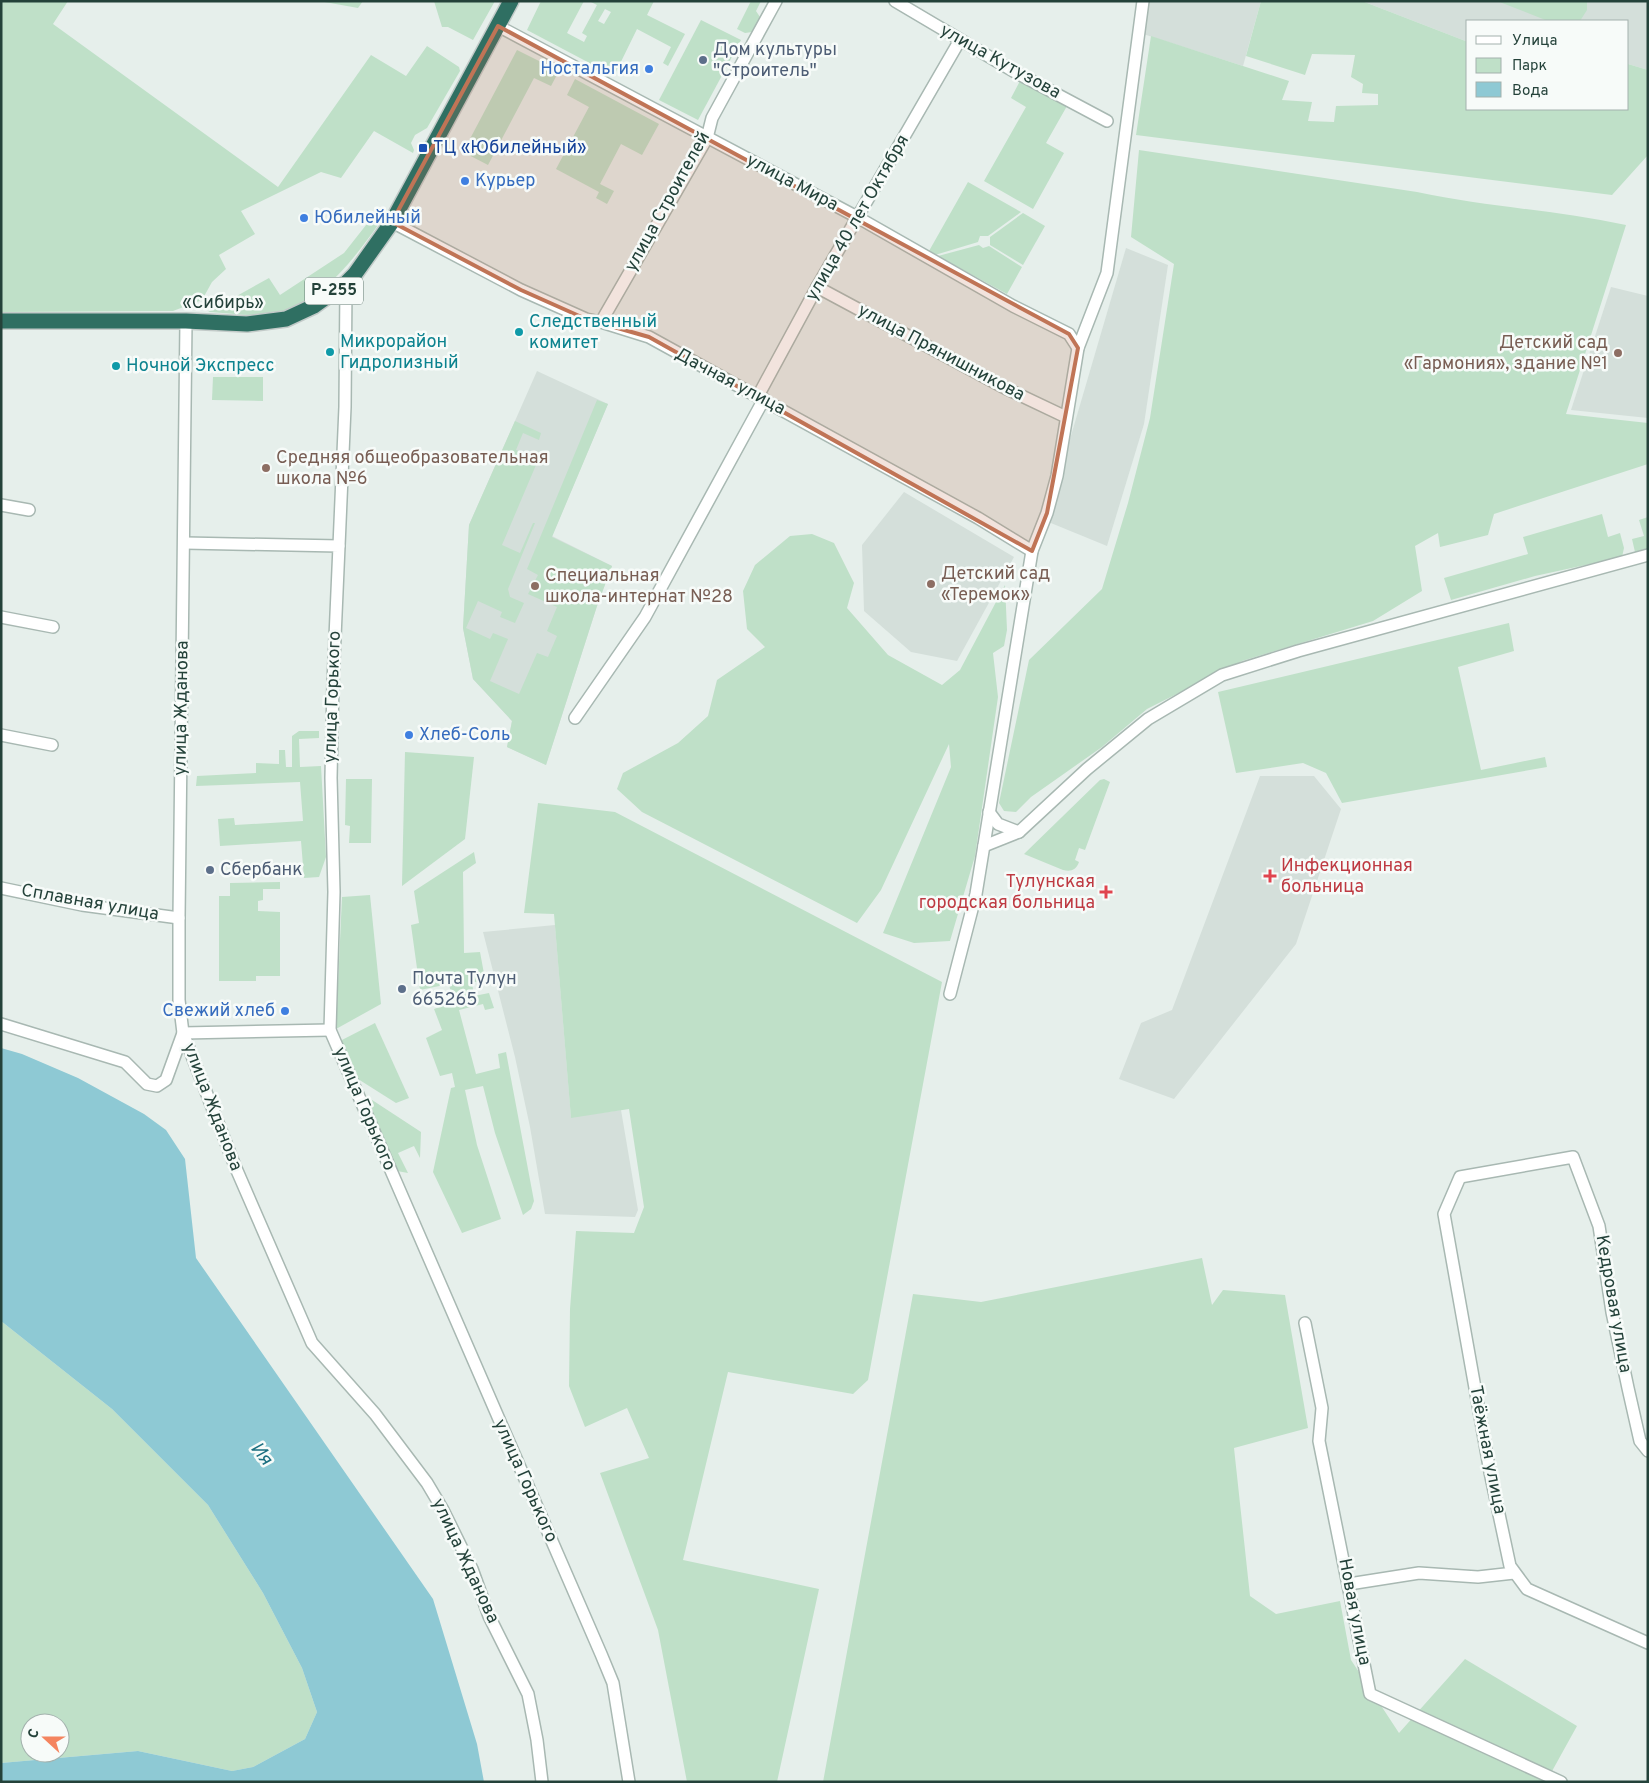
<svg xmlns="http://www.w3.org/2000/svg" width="1649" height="1783" viewBox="0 0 1649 1783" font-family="Overpass,sans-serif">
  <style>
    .built { fill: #d4dfda }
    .green { fill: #bfe0c8; fill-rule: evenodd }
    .water { fill: #8ec9d4 }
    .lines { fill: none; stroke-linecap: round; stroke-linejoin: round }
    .minor-casing { stroke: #a8b8b2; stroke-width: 14 }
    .highway-casing { stroke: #c2cac8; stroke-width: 18 }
    .minor { stroke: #fff; stroke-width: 11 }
    .highway { stroke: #2f6f62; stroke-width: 15 }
    .marked { fill: #c07456; fill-opacity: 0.2; stroke: #c07456; stroke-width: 4; stroke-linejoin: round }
    .service-dot { fill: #5c6f8a; stroke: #f7fbf9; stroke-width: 2 }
    .shop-dot { fill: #3f7fe0; stroke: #f7fbf9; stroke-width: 2 }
    .transit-dot { fill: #1a4fb4; stroke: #f7fbf9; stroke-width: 2 }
    .culture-dot { fill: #0f9aa8; stroke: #f7fbf9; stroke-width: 2 }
    .education-dot { fill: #8d6e63; stroke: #f7fbf9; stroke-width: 2 }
    .health-dot { fill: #e0444e; stroke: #f7fbf9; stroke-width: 2 }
    .labels { text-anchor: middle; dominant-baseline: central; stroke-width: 5; stroke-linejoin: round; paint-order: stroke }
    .shield { fill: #f7fbf9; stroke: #637a73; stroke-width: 1 }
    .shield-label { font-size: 16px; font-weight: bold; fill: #24423a }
    .service-label { font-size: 18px; fill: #4e5e75; stroke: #f7fbf9; text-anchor: start }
    .street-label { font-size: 18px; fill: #24423a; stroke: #f7fbf9 }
    .shop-label { font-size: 18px; fill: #366cbe; stroke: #f7fbf9; text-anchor: start }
    .transit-label { font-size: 18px; fill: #164399; stroke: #f7fbf9; text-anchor: start }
    .culture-label { font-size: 18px; fill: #0d838f; stroke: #f7fbf9; text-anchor: start }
    .education-label { font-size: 18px; fill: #785e54; stroke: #f7fbf9; text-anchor: start }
    .health-label { font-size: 18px; fill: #be3a42; stroke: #f7fbf9; text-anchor: start }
    .water-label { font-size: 19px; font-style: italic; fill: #1c6f80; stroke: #f7fbf9 }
  </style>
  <rect width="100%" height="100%" fill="#e6efeb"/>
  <g class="built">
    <path d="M1149,1H1261L1243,66L1140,33Z"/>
    <path d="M1362,1H1648V70L1628,64V21H1468V42Z"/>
    <path d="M1126,248L1168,265L1144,424L1107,546L1046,521Z"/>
    <path d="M1611,287L1648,296V418L1571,410Z"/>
    <path d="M537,371L608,404L552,536L612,566L597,606L546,765L507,747L512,721L473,679L463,628L469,525Z"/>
    <path d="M904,492L1014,557L957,661L911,652L864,611L862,545Z"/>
    <path d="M1260,776H1314L1341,809L1296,944L1174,1099L1119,1079L1141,1023L1172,1010Z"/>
    <path d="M555,925L571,1117L621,1110L638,1210L635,1217L545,1214L530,1127L515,1057L483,932Z"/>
  </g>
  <g class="green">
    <path d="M1,1H68L53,24L278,187L371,55L406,76L427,46L459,67L460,71L427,128L415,135L411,143L414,150L413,153L374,131L341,178L321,172L241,211L255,234L219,255L226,269L212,282L202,300L173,311L1,312Z"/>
    <path d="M319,1H363L358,8Z"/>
    <path d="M434,1H495L473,40L448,27H442Z"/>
    <path d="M541,1H584L567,33L584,42L587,36L582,33L597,5L589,1H654L647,15L685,34L668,66L663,63L671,47L637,29L614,76L527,30ZM605,9L611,12L604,24L598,21Z"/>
    <path d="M751,1H761L756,11L760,17L752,32L745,33L737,29Z"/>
    <path d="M1261,1H1362L1468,42V109H1628V64L1648,70V155L1612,195L1136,135L1151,36L1289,81L1282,100L1312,102L1308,121L1334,122L1336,106L1378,105V94L1362,93L1363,84L1351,77L1355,55L1312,54L1305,75L1246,56Z"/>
    <path d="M1497,1H1587V10L1580,21H1548Z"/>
    <path d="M701,20L741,40L698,120L659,100Z"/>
    <path d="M517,50L559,71L551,86L534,78L488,165L463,152Z"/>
    <path d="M575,79L659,124L642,155L621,144L600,184L614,191L607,204L596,198L599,192L556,169L589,107L567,95Z"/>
    <path d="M1021,79L1067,106L1046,143L1064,153L1033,209L984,181L1026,107L1011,98Z"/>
    <path d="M1139,150L1417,192C1486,207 1556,210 1626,225L1566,414L1648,423V464L1494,514L1488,535L1440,547L1438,533L1415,546L1422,591L1373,621L1242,661L1147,709L1102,747L1031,797L1016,812L1004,811L999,803L1029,660L1102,589L1128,503L1150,418L1174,264L1131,237Z"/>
    <path d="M968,182L1021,212L988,236H980L978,242L935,255L929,251Z"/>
    <path d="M1023,213L1045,226L1023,265L990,245V237Z"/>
    <path d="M370,220L378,225C354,259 317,308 272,314C252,317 228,313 208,312L269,278L280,295L344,253Z"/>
    <path d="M979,245L983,248L989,246L1022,267L1007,294L938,256Z"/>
    <path d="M213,377H263V401L212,400Z"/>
    <path d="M597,400L608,404L552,537L612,566L597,606L546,765L507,747L512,721L473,679L463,628L469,525L515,421L541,433L539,440L523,433L516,450L532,457L536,465L502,545L520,553L533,523H535L508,589L510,597L524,603L515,623L500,617L502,612L478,601L466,628L490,639L493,633L508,639L490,681L519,694L537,653L548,657L557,636L547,631L557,607L528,594L538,575L527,569Z"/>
    <path d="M1602,514L1608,537L1620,533L1624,548L1622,557L1535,576L1451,600L1444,578L1528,554L1523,537Z"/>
    <path d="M1648,517V548L1635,552L1632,539L1644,536L1639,520Z"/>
    <path d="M812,534L834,543L854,583L847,608L888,655L942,685L960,670L1005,585L1007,630L1004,646L993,653L998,697L975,856L950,941L914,943L883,933L951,767L949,744L881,890L857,923L642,812L617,789L623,773L678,743L708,716L717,680L765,647L747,629L743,591L755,565L790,536Z"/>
    <path d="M1509,623L1514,651L1458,667L1481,770L1545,757L1547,767L1342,803L1326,773L1303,763L1236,773L1218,692Z"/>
    <path d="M299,731H319V738L299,739L300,767L321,766L326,857L319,877L304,878L301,841L220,846L218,819L234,818L235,825L303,821L300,782L196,786L197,776L256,773V763L279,764V750H285L286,767H292V736Z"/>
    <path d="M405,752L474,757L465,839L402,886Z"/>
    <path d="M346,779H372L371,843H349L350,826L345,825Z"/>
    <path d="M1104,779L1110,782L1085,850L1079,848L1075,860L1079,862C1076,870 1071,872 1063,870L1024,854L1100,780Z"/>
    <path d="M538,803L615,812L942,982L868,1380L853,1394L728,1372L683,1560L819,1589L777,1782H687L658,1630L600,1473L649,1458L627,1408L585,1427L569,1386L570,1309L576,1231L634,1233L644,1207L629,1109L571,1118L554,914L524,913Z"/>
    <path d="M474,852L476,863L463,872L464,953L480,952L485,979L472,983L474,996L489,993L494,1008L485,1010L483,1004L459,1010L476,1074L500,1068L498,1054L506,1052L534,1201L531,1209L523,1215L495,1133L483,1086L465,1090L477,1145L501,1219L462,1233L433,1172L451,1088L455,1087L452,1073L440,1076L426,1038L442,1030L434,1009L453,1002L449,984L420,990L411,925L419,923L414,891Z"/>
    <path d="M280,882V889H263V900L258,901V911L280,912V976H256V981H219V896H230V883Z"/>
    <path d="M370,895L381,1004L336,1029L342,897Z"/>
    <path d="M375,1023L409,1098L396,1103L358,1079L340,1041Z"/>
    <path d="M366,1096L421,1132L420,1158L414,1146L398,1153L408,1173L397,1171Z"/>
    <path d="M1202,1258L1212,1305L1223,1290L1285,1295L1308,1428L1234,1448L1250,1596L1276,1614L1340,1601L1351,1660L1399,1733L1465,1659L1577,1726L1546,1782H823L913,1294L981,1302Z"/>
    <path d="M1,1321L112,1409L208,1505L263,1593L302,1668L317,1712L305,1739L253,1767L232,1771L138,1751L1,1763ZM30,1723H60V1753H30Z"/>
  </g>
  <path class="water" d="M1,1048L22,1054L78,1078L144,1114L166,1130L185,1159L196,1258L433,1599L477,1744L484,1782H1V1763L138,1751L232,1771L253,1767L305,1739L317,1712L302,1668L263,1593L208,1505L112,1409L1,1321Z"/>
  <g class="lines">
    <defs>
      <g id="minor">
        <path d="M895,1L1015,72L1107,121"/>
        <path d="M498,26L857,217L1013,306L1069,334L1078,348"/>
        <path d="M392,222L521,290L586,319L601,322L649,337L978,518L1032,551"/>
        <path d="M817,287L1007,389L1066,417"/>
        <path d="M186,321L179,918V1000L183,1033L235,1166L312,1343L375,1414L427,1483L443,1510L472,1569L489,1616L528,1694L537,1740L542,1782"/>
        <path d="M601,322L707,138L712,118L776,1"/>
        <path d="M758,396L817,287L960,40"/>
        <path d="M1,505L29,510"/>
        <path d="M185,543L339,546L333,683L331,778L334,892L330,1030L601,1654L613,1683L629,1782"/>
        <path d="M339,546L345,407L346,283"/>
        <path d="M1,617L53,627"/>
        <path d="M575,718L645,617L764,399"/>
        <path d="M1,735L52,745"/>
        <path d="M989,812L998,824L1019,832"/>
        <path d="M984,846L1019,832L1087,769L1148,719L1222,675L1298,651L1648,555"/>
        <path d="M1,888L82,905L179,918"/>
        <path d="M950,994L976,894L1032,551L1047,513L1057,476L1078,348L1107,273L1143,1"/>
        <path d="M1,1024L125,1062L147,1084L157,1086L166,1080L183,1033L330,1030"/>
        <path d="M1305,1323L1322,1408L1319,1441L1370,1694L1561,1782"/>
        <path d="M1648,1451L1640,1441L1628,1388L1612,1312L1599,1226L1573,1157L1460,1177L1444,1214L1490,1472L1510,1566L1527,1589L1648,1643"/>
        <path d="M1349,1584L1419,1573L1478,1577L1514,1573"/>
      </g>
      <path id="highway" d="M1,321H186L247,324L286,319L314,306L346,283L355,274L392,222L511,1"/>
    </defs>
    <use href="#minor" class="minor-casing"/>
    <use href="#highway" class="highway-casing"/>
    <use href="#minor" class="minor"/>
    <use href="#highway" class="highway"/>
  </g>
  <path class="marked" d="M498,26L1069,334L1078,348L1047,513L1032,551L649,337L586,319L521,290L392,222Z"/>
  <g class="service-dot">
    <circle cx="703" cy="60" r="5"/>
    <circle cx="210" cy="870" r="5"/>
    <circle cx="402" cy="989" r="5"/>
  </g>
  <g class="shop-dot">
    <circle cx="649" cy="69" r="5"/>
    <circle cx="465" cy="181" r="5"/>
    <circle cx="304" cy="218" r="5"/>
    <circle cx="409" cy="735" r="5"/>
    <circle cx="285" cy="1011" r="5"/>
  </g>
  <rect class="transit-dot" x="418" y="143" width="10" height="10" rx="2.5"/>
  <g class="culture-dot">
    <circle cx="519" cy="332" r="5"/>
    <circle cx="330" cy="352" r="5"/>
    <circle cx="116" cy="366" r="5"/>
  </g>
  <g class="education-dot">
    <circle cx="1618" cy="353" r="5"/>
    <circle cx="266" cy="468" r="5"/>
    <circle cx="931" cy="584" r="5"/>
    <circle cx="535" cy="586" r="5"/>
  </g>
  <g class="health-dot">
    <path d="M1267.5 868.5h5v5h5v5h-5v5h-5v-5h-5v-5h5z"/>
    <path d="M1103.5 884.5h5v5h5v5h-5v5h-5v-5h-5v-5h5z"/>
  </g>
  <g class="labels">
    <rect class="shield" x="305" y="277.5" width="58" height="27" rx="4"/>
    <g class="shield-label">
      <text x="334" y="291">Р-255</text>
    </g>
    <g class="service-label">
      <text x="713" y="50">Дом культуры<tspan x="713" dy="21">"Строитель"</tspan></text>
      <text x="220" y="870">Сбербанк</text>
      <text x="412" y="979">Почта Тулун<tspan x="412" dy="21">665265</tspan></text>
    </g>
    <g class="street-label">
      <text transform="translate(1000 62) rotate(29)">улица Кутузова</text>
      <text transform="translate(792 183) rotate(28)">улица Мира</text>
      <text transform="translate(668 202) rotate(-61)">улица Строителей</text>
      <text transform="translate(858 218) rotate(-60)">улица 40 лет Октября</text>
      <text x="223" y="303">«Сибирь»</text>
      <text transform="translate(941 353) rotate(28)">улица Прянишникова</text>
      <text transform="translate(730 382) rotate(28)">Дачная улица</text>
      <text transform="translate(333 697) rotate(-88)">улица Горького</text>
      <text transform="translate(182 708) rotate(-89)">улица Жданова</text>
      <text transform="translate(90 903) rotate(10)">Сплавная улица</text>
      <text transform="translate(212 1107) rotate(69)">улица Жданова</text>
      <text transform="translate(364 1109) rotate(67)">улица Горького</text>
      <text transform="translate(1613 1304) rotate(80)">Кедровая улица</text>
      <text transform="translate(1487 1450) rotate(79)">Таёжная улица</text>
      <text transform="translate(525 1481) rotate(66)">улица Горького</text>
      <text transform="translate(465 1561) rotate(65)">улица Жданова</text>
      <text transform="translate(1354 1612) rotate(79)">Новая улица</text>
    </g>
    <g class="shop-label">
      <text x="639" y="69" text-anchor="end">Ностальгия</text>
      <text x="475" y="181">Курьер</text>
      <text x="314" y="218">Юбилейный</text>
      <text x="419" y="735">Хлеб-Соль</text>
      <text x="275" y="1011" text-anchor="end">Свежий хлеб</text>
    </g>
    <g class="transit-label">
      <text x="433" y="148">ТЦ «Юбилейный»</text>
    </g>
    <g class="culture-label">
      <text x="529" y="322">Следственный<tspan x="529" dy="21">комитет</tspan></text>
      <text x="340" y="342">Микрорайон<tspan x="340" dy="21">Гидролизный</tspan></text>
      <text x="126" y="366">Ночной Экспресс</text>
    </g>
    <g class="education-label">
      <text x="1608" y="343" text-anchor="end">Детский сад<tspan x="1608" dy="21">«Гармония», здание №1</tspan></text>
      <text x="276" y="458">Средняя общеобразовательная<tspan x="276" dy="21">школа №6</tspan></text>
      <text x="941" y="574">Детский сад<tspan x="941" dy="21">«Теремок»</tspan></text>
      <text x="545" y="576">Специальная<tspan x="545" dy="21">школа-интернат №28</tspan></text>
    </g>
    <g class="health-label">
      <text x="1281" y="866">Инфекционная<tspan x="1281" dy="21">больница</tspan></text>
      <text x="1095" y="882" text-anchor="end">Тулунская<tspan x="1095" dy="21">городская больница</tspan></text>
    </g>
    <g class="water-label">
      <text transform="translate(261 1454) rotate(51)">Ия</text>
    </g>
  </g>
  <rect width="1649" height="1783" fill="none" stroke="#24423a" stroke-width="5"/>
  <rect x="1466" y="20" width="162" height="90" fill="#f7fbf9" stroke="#a3b1ad"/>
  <rect x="1476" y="36" width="25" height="8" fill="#ffffff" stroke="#a3b1ad"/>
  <text x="1512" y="45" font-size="15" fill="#24423a">Улица</text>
  <rect x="1476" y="58" width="25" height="15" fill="#bfe0c8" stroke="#a3b1ad"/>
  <text x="1512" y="70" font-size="15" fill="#24423a">Парк</text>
  <rect x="1476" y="82" width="25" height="15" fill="#8ec9d4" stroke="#a3b1ad"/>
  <text x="1512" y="95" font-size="15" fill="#24423a">Вода</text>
  <g transform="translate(45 1738) rotate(291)"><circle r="24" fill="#f7fbf9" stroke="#a3b1ad"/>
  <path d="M0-4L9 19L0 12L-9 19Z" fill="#f4845f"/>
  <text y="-8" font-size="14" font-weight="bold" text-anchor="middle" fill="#24423a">С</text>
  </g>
</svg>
